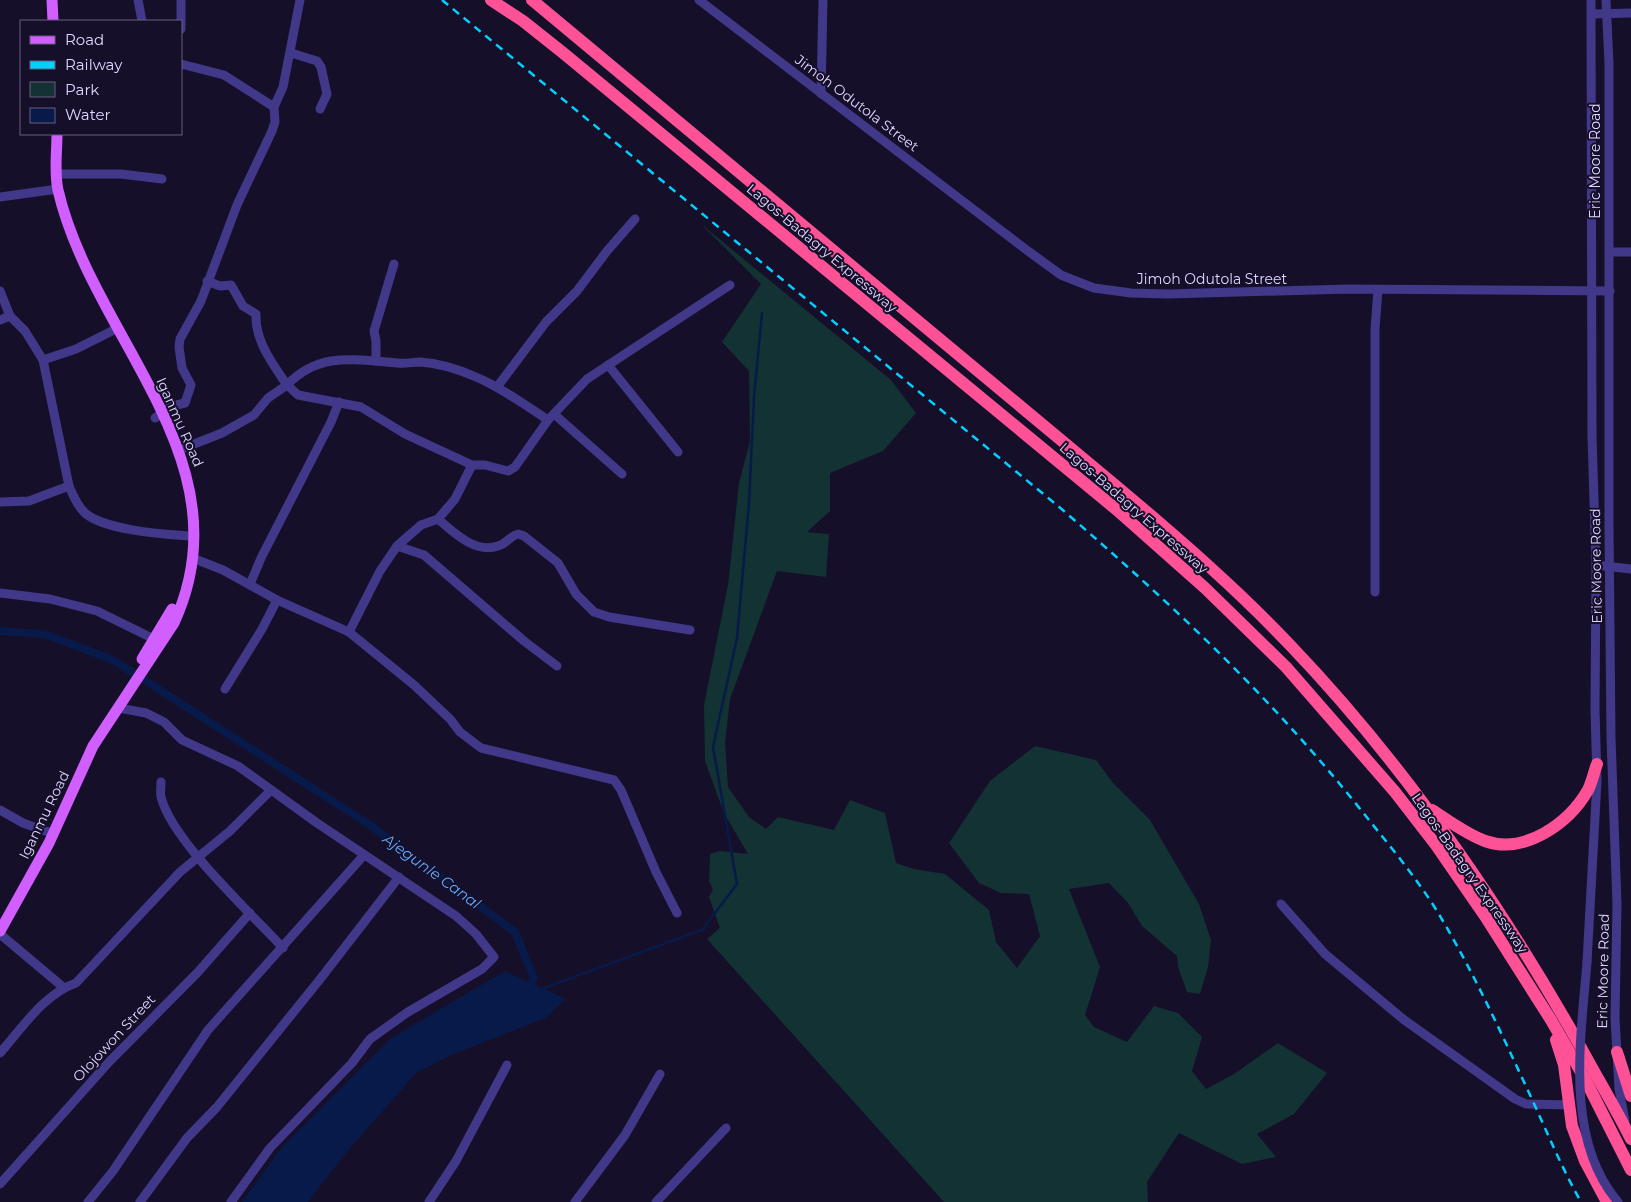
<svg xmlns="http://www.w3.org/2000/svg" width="1631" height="1202" viewBox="0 0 1631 1202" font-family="Montserrat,sans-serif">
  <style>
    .green { fill: #123233 }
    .water { fill: #081a49 }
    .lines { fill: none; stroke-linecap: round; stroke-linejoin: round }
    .stream { stroke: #081a49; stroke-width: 2.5 }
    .canal { stroke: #081a49; stroke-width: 8 }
    .minor { stroke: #42388a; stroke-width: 9 }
    .major { stroke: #d15eff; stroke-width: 11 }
    .highway { stroke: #ff5296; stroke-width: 12 }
    .rail { stroke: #03d0ff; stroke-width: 2.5; stroke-dasharray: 8 6; stroke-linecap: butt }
    .minor-bridge { stroke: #42388a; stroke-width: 9 }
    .labels { text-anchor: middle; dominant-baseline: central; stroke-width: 4; stroke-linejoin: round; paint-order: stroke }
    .street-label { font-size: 14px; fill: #dfd7ff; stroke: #160f29 }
    .water-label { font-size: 15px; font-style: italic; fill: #65aaff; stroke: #160f29 }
  </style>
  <rect width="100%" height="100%" fill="#160f29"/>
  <path class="green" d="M701,224L891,380L916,413L883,451L830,473V511L807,532L829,534L826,577L777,571L730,699L725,743L728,787L749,817L766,829L778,817L834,830L850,800L885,813L896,863L914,869L945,874L989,910L996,942L1017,968L1040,936L1029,894L1001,893L979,883L949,843L990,781L1035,746L1096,760L1113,783L1150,820L1199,904L1211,940L1208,967L1200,994L1187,992L1178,967L1177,956L1142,926L1128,903L1109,883L1069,889L1100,967L1085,1015L1094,1027L1127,1042L1154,1006L1178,1013L1202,1037L1192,1071L1206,1089L1234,1074L1278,1043L1327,1073L1294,1114L1257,1134L1276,1157L1242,1164L1179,1133L1147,1182L1148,1202H944L707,939L720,928L709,897L713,890L709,881L710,854L720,851L748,854L724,813L705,761L704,705L728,585L739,483L750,441L749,371L722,342L761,284Z"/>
  <path class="water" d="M505,971L566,999L545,1018L449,1056L416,1073L345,1154L308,1202H242L282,1147L391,1038Z"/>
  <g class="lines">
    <path class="stream" d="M541,989L702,930L737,884L713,747L737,638L749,503L754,397L762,313"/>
    <path class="canal" d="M0,631L45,634L113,660L370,825L515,932L534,978L526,990"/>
    <g class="minor">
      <path d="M138,0L142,21"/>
      <path d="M181,0V29"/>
      <path d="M699,0L1028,251L1061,275L1076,281L1094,288L1131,293L1168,294L1348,289L1610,291"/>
      <path d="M1606,0L1609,64V526L1611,738L1617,904L1615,1018L1619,1089L1625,1121"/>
      <path d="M1592,14L1631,13"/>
      <path d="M291,53L317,61L321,67L327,94L320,109"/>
      <path d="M181,64L224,75L274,107"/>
      <path d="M821,94L823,0"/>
      <path d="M57,174H121L162,179"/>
      <path d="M0,197L58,189"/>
      <path d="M1610,252H1631"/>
      <path d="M207,281L220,286L231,285L243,306L256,314C255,341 272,363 287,385C320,351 355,360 398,363C405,364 413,362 420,362C438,363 460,370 476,377C502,388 525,405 548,420"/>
      <path d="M0,291L10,316L25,331L43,360L69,486C73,495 77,506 85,513C104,530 162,534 188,536"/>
      <path d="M0,320L10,316"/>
      <path d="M43,360L76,349L112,331"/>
      <path d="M376,361V341L374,331L394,264"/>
      <path d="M608,365L678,452"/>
      <path d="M497,387L546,322L577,291L607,251L635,219"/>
      <path d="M554,414L622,474"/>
      <path d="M155,418L172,406L185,403L191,385L182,368L179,347L180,339L201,301L237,205L272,131L275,122L274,107L283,87L300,0"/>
      <path d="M179,450L222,433L254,415L268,398L287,385L298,395L361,407L405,434L472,465H485L508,471L515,467L548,420L587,379L730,285"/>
      <path d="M0,502L29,501L69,486"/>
      <path d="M438,519C453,532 475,554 498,546C506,544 510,536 518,534L524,536L558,563L576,594L594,612L609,617L690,630"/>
      <path d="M397,546L424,555L524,641L557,666"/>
      <path d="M195,559L223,570L277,600L349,632L414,685L450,719L460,732L481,748L614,780L621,790L656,872L677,913"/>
      <path d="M1596,565L1631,569"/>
      <path d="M250,584L262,556L331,422L339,402"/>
      <path d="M1375,592V329L1378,290"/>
      <path d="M0,593L50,599L97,611L154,639"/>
      <path d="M349,632L380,571L397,546L421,525L438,519L455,499L472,465"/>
      <path d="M225,689L262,629L277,600"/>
      <path d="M119,708L146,713L164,722L182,740L238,766L317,823L456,916L476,934L494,957L482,969L408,1012L370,1039L352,1063L270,1148L231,1202"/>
      <path d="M161,782C161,787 160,793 161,797C172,841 251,913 283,948"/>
      <path d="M0,810L23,823L54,834"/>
      <path d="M1281,904L1325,954L1403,1019L1515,1099L1526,1104L1570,1105"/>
      <path d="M0,934L63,987"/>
      <path d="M1587,962L1597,781L1595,710L1596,565L1592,436L1591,0"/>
      <path d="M0,1053C22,1028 44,994 76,983L180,872L230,831L271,790"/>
      <path d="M0,1184L109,1062L198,972L250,913"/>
      <path d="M88,1202L113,1171L208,1030L364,855"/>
      <path d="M140,1202L187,1138L217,1107L321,978L399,877"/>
      <path d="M429,1202L456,1161L507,1065"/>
      <path d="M575,1202L625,1135L660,1074"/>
      <path d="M656,1202L726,1128"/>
    </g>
    <g class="major">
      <path d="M52,0L53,21"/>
      <path d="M142,659L172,609"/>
      <path d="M0,931L49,843L93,746L174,623C249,461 92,338 58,190C54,172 57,152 57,134"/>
    </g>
    <g class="highway">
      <path d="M491,0L523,21L562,52L1117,510L1205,588L1286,667L1395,792L1436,845L1485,916L1551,1020L1585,1079L1631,1170"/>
      <path d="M532,0L1121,490C1179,539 1237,589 1290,645C1404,764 1498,901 1579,1044C1596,1076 1615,1107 1631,1139"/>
      <path d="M1432,810C1449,821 1466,834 1485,841C1525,855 1569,823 1588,790C1592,782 1594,772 1597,764"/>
      <path d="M1556,1040L1564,1065L1572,1126L1585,1161L1607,1202"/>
      <path d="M1617,1052L1631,1096"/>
    </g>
    <path class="rail" d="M442,0L1058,506C1170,602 1269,695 1361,810C1388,844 1418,879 1440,916C1472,970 1498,1026 1524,1082C1543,1122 1559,1163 1581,1202"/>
    <path class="minor-bridge" d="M1587,962C1581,1038 1564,1139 1618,1202"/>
  </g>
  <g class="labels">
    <g class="street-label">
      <text transform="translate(857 103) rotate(37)">Jimoh Odutola Street</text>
      <text transform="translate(1595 161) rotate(-90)">Eric Moore Road</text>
      <text transform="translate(822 248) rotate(40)">Lagos-Badagry Expressway</text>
      <text x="1212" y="279">Jimoh Odutola Street</text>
      <text transform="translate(180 422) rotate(66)">Iganmu Road</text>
      <text transform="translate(1134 508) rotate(41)">Lagos-Badagry Expressway</text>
      <text transform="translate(1596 566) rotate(-91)">Eric Moore Road</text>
      <text transform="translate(44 815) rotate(-64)">Iganmu Road</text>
      <text transform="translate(1470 873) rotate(55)">Lagos-Badagry Expressway</text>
      <text transform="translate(1603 971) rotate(-89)">Eric Moore Road</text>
      <text transform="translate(114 1038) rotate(-47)">Olojowon Street</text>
    </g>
    <g class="water-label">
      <text transform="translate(432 871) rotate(36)">Ajegunle Canal</text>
    </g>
  </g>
  <rect x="20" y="20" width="162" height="115" fill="#160f29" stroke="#665f7f"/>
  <rect x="30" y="36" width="25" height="8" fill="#d15eff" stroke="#665f7f"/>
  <text x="65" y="45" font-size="15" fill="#dfd7ff">Road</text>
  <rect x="30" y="61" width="25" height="8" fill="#03d0ff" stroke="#665f7f"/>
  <text x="65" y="70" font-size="15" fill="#dfd7ff">Railway</text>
  <rect x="30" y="82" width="25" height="15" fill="#123233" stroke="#665f7f"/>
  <text x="65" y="95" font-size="15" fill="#dfd7ff">Park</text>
  <rect x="30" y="108" width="25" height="15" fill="#081a49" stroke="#665f7f"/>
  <text x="65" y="120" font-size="15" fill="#dfd7ff">Water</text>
</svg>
